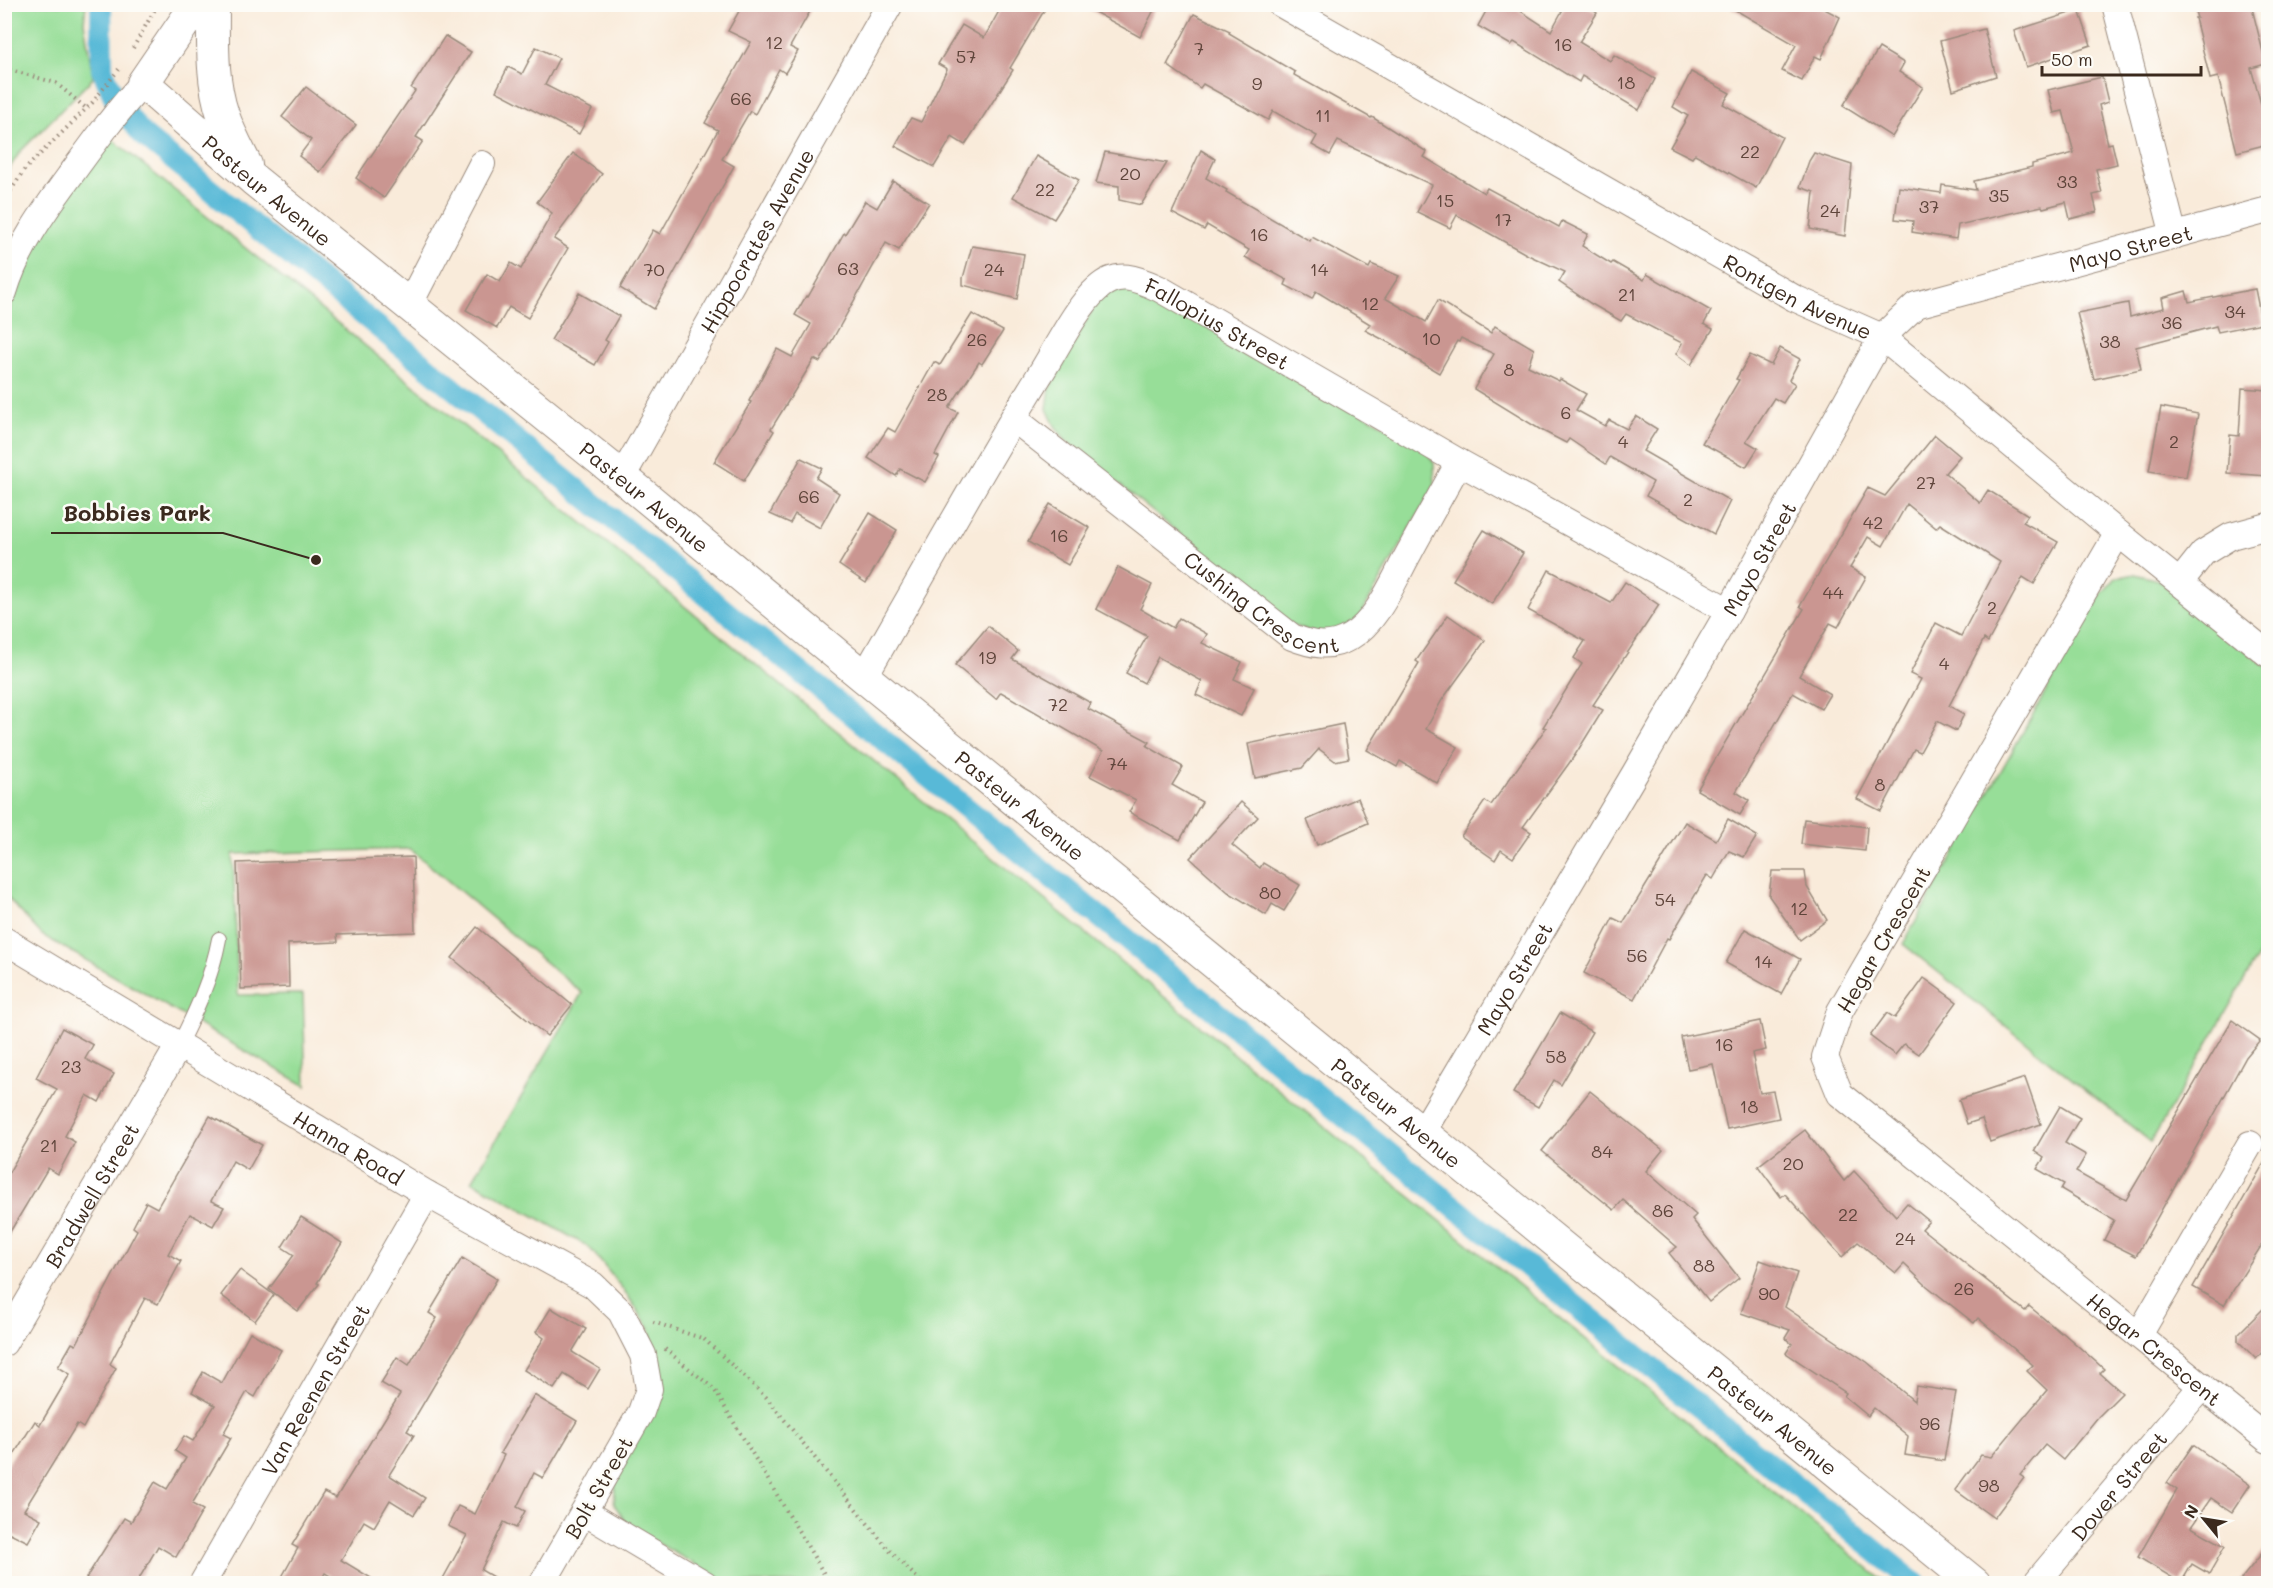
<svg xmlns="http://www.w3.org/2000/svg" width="2273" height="1588" viewBox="0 0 2273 1588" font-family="Mali,sans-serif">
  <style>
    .green { fill: #97de98; stroke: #69845b; stroke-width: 1.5 }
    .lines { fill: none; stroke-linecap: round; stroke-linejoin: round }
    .canal { stroke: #59b9d7; stroke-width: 22 }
    .building { fill: #ca9691 }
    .service-casing { stroke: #9a8a7c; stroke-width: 16 }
    .minor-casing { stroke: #9a8a7c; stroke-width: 28 }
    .tertiary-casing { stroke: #9a8a7c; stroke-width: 34 }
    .path { stroke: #9a8a7c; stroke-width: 4; stroke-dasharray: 1.5 4.5; stroke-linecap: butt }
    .service { stroke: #fff; stroke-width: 14 }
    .minor { stroke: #fff; stroke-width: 26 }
    .tertiary { stroke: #fff; stroke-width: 32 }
    .labels { text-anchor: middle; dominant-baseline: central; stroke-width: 5; stroke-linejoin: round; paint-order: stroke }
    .number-label { font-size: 18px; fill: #5f453b }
    .street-label { font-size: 21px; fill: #3b2a1e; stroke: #fdfcf7 }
    .leader { fill: none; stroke: #3b2a1e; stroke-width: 2 }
    .callout-dot { fill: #3b2a1e; stroke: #fdfcf7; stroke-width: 2 }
    .callout-label { font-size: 22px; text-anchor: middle; font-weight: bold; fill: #3b2a1e; stroke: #fdfcf7; stroke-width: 5; stroke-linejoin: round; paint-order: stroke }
  </style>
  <rect width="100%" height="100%" fill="#fdfcf7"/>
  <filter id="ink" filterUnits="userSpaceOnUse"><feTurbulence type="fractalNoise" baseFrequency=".0167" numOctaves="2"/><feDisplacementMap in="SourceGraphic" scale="12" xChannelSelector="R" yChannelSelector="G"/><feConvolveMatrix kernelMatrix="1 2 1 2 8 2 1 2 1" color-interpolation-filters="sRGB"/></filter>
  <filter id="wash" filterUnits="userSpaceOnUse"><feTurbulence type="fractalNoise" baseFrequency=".008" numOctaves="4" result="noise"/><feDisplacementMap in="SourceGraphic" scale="24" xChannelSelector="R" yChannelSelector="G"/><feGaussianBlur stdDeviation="1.35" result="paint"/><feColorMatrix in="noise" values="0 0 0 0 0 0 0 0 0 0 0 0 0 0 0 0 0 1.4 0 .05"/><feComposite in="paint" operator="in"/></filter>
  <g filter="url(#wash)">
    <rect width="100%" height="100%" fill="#f9ebda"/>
    <g class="green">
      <path d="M5,4L86,5L84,22L93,78L20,152L5,175Z"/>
      <path d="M112,139L912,792L1886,1583H727L628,1526L614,1504L616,1474L654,1380L650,1329L625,1292L589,1247L472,1181L582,993L410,849L233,854L238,995L303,994L306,1086L42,935L5,895V328L21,266L60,199Z"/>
      <path d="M1134,286L1425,448L1434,463L1435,486L1356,623L1327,637L1291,625L1065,440L1055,426L1047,409L1050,387L1099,297L1118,287Z"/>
      <path d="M2135,574L2158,580L2268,668V939L2151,1142L1903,944L2101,594L2116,578Z"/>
    </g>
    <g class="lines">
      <path class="canal" d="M101,4L102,69L117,103L143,135L1916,1584"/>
    </g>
    <g id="blocks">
      <g class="building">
        <path d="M743,4H814L790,47L798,51L785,73L779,69L755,114L750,111L722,159L734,166L654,309L620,288L653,230L660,234L718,130L705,123L751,42L728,31Z"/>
        <path d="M1003,4H1048L1010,68L1013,70L965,145L952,137L934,167L895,146L911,118L921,122L947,69L938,64L962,25L984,38Z"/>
        <path d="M1080,4H1157L1140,37Z"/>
        <path d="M1490,4H1510L1551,31L1566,4H1584L1597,13L1579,42L1610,61L1614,55L1655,79L1639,110L1582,76L1579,82L1514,42L1511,45L1478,26Z"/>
        <path d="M1725,4H1815L1840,17L1821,59L1815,56L1802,81L1782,71L1796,45Z"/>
        <path d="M2193,4H2251L2266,64L2251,68L2268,129V144L2237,152L2218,77L2210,79L2195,18H2197Z"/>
        <path d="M2079,10L2091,45L2026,67L2014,31Z"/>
        <path d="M1194,14L1230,31L1229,33L1295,72L1294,75L1371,118L1372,117L1427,152L1424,157L1484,193L1487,188L1559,227L1562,221L1588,234L1582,246L1611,264L1613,262L1644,280L1647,274L1711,311L1704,324L1713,329L1691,365L1676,354L1682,343L1626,314L1621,321L1590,303L1559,282L1565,272L1528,255L1457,215L1450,228L1417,212L1432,185L1338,141L1330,155L1312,145L1317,136L1273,111L1268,120L1203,84L1200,88L1167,65Z"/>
        <path d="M1984,29L1996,76L1953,90L1940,41Z"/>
        <path d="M445,36L471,52L416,137L423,141L384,198L356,178L415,91L411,88Z"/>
        <path d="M536,47L559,58L545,85L592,109L579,134L496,91L508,67L522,74Z"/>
        <path d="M1879,48L1904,63L1899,72L1923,87L1892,137L1843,106Z"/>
        <path d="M1691,72L1730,93L1723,104L1782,137L1756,188L1695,154L1692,158L1670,147L1688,116L1673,107Z"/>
        <path d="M2102,77L2108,102L2099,105L2108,144L2112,143L2117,164L2096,169L2102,193L2093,195L2097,212L2070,219L2066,202L2043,208L2042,206L1958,225L1956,239L1912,232L1913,221L1895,219L1899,187L1941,193L1942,185L1976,190L1974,181L2032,167V164L2074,153L2063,111L2054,113L2048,90Z"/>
        <path d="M306,87L356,125L320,172L299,156L311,140L282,117Z"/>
        <path d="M1201,150L1215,159L1206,178L1227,190L1226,192L1310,241L1312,237L1369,268L1371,264L1399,276L1385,298L1426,322L1438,300L1491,333L1495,326L1534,349L1528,366L1559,381L1560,379L1586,394L1576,410L1605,426L1609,420L1627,429L1636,416L1657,429L1643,451L1730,501L1714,534L1646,496L1653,482L1610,457L1606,464L1569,439L1566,443L1541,430L1474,389L1494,354L1461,338L1459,342L1457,341L1439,373L1407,354L1408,353L1365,330L1370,324L1316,291L1312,299L1285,285L1287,280L1245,257L1249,250L1207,225L1204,230L1172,213Z"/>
        <path d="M1105,152L1167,163L1141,205L1119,200V186L1096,183Z"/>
        <path d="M573,153L602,174L554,239L568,248L528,318L509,307L497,328L466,310L487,274L500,282L511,263L521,269L552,213L537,202Z"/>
        <path d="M1814,153L1852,165L1845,236L1810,229L1814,192L1800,187L1809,161Z"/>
        <path d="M1036,156L1079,180L1054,219L1013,197Z"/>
        <path d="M893,181L929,203L899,250L886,243L820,362L814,359L771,429L774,431L744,481L714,462L751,402L749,401L777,349L792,357L811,324L795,315L806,296L808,297L844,233L845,234L865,201L877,208Z"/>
        <path d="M972,246L1024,254L1017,299L963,285V278Z"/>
        <path d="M2255,289L2262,323L2218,332L2216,326L2136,347L2141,369L2094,379L2077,313L2128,303L2130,317L2164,308L2162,298L2186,291L2189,302Z"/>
        <path d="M579,293L619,316L605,340L608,342L595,365L551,340Z"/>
        <path d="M972,314L1003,331L982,364L979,362L949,408L958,412L935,455L939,457L925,482L900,469L896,476L868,458L888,428L895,432L934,362L940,365Z"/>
        <path d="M1780,348L1800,359L1789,380L1795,384L1783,403L1774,398L1746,441L1758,448L1746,467L1702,443L1739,380L1736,379L1750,355L1771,365Z"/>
        <path d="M2242,388L2268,390V476L2227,473L2230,435L2239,436Z"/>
        <path d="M2161,407L2198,414L2186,477L2149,471Z"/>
        <path d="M1935,435L1960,456L1945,473L1980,503L1988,490L2028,515L2023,522L2058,542L2034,584L2023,577L1988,642L1984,639L1949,706L1964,714L1956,731L1937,721L1920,752L1914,749L1881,811L1857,799L1921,679L1910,674L1936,623L1961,636L2000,562L1940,524L1936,528L1907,504L1883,546L1868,537L1850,568L1866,577L1838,627L1830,623L1799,676L1830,694L1821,709L1793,693L1736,792L1749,800L1740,815L1697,790L1804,609L1800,606L1868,488L1885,496Z"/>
        <path d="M801,458L822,468L816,478L839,493L820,528L795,514L790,523L770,514Z"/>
        <path d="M1050,504L1090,528L1068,565L1028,542Z"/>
        <path d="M870,513L897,530L866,583L839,565Z"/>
        <path d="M1484,530L1523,553L1492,604L1453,580Z"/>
        <path d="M1118,567L1152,585L1140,609L1173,628L1179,618L1207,634L1202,643L1242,662L1234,679L1254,688L1241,716L1196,695L1202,681L1158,657L1144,683L1126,673L1147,636L1096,609Z"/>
        <path d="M1549,570L1611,603L1625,582L1659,605L1593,705L1603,710L1575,755L1523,827L1531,832L1513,858L1501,850L1495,860L1461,836L1485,801L1491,805L1546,728L1543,727L1582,664L1574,658L1585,641L1528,610Z"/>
        <path d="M1448,615L1485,641L1442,700L1426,729L1458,747L1437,783L1400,761L1397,767L1367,750L1419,663L1416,661Z"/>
        <path d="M988,626L1018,651L1012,659L1091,703L1088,709L1150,742L1147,746L1183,767L1172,785L1202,802L1180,840L1129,812L1136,800L1090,776L1103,751L1001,692L996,699L955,665Z"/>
        <path d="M1343,724L1349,758L1335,761L1319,749L1302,768L1255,778L1248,744Z"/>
        <path d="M1358,798L1368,823L1317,845L1307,820Z"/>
        <path d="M1241,802L1258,817L1232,845L1260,868L1263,863L1300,885L1284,911L1272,904L1266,915L1228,892L1190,858Z"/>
        <path d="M1728,819L1757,836L1744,857L1729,851L1713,879L1707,875L1669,939L1667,938L1634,999L1584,973L1613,918L1623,923L1685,822L1716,840Z"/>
        <path d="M1804,819L1867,827L1865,851L1801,844Z"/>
        <path d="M413,857L415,932L337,935L338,942L288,944L289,987L241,989L237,863Z"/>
        <path d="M1772,871H1805L1807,887L1827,920L1800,940L1769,896Z"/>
        <path d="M477,927L572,1005L547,1036L452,958Z"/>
        <path d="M1745,929L1800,959L1781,994L1726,963Z"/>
        <path d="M1924,978L1957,1002L1919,1054L1904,1044L1895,1055L1870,1036L1887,1013L1895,1018Z"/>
        <path d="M1560,1013L1592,1032L1561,1085L1554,1080L1538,1107L1513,1093Z"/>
        <path d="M2232,1020L2260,1040L2246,1057L2136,1256L2104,1240L2114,1220L2061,1189L2064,1184L2037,1169L2044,1158L2034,1151L2060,1106L2080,1118L2065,1143L2086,1155L2076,1172L2126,1200Z"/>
        <path d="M1760,1021L1766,1050L1752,1053L1760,1093L1773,1091L1779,1118L1727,1129L1713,1064L1688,1069L1681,1037Z"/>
        <path d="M62,1028L93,1045L85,1059L114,1074L99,1102L87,1095L65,1136L75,1142L58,1174L48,1168L4,1242V1181L57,1089L36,1078Z"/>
        <path d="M2025,1078L2041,1124L1990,1142L1982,1119L1967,1124L1959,1100Z"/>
        <path d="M1590,1091L1663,1150L1646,1171L1696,1215L1692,1219L1739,1278L1709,1302L1669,1253L1677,1247L1623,1200L1614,1210L1542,1151Z"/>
        <path d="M210,1116L262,1145L248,1170L233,1161L211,1201L224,1207L213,1226L190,1214L168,1254L181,1261L158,1304L145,1298L110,1364L116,1368L83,1428L77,1424L24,1510L41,1519L28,1542L4,1530V1470L35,1421L40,1425L70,1374L58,1367L72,1343L76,1345L137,1230L133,1227L146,1202L157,1208Z"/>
        <path d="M1805,1130L1844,1181L1854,1171L1896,1216L1907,1203L1929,1221L1922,1229L2025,1311L2029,1306L2061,1333L2062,1332L2104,1369L2100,1373L2122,1393L2098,1417L2063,1460L2045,1445L2020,1475L2024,1478L1994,1518L1955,1490L1981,1455L1991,1457L2047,1390L2027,1371L2033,1365L1978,1318L1974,1323L1927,1286L1904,1264L1896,1273L1858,1242L1842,1257L1785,1194L1781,1197L1758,1166Z"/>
        <path d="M2268,1156V1235L2224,1305L2193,1287Z"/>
        <path d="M301,1217L342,1243L317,1283L319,1284L298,1311L269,1289L294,1255L282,1247Z"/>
        <path d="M462,1258L497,1279L407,1431L414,1435L389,1475L425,1498L414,1515L390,1500L374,1527L364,1521L341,1560L381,1584H344L325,1573L319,1584H278L298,1548L292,1545L324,1492L336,1498L400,1394L381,1383L397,1357L409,1365L437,1318L429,1313Z"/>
        <path d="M1760,1260L1797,1273L1785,1307L1867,1362L1914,1401L1916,1386L1956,1392L1944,1461L1905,1455L1908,1436L1874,1408L1868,1416L1844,1396L1846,1393L1786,1353L1792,1344L1785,1338L1790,1330L1741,1313Z"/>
        <path d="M240,1270L274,1295L255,1321L221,1295Z"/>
        <path d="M2268,1304V1346L2256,1359L2238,1341V1334Z"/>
        <path d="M551,1308L586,1329L572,1352L600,1369L588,1389L564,1374L554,1389L524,1370L544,1338L536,1332Z"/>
        <path d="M250,1332L281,1350L255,1397L247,1392L223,1434L231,1438L192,1504L203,1510L176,1557L158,1546L136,1584H96L86,1578L124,1518L131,1522L155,1482L167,1489L186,1458L175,1451L184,1436L193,1441L215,1405L192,1392L203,1372L222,1383Z"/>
        <path d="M534,1395L577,1421L543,1478L534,1473L517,1507L525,1511L516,1528L504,1522L481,1570L505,1584H440L467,1535L448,1526L458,1506L475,1514L504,1455L500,1453Z"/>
        <path d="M2193,1445L2250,1485L2232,1512L2211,1498L2191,1527L2225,1546L2209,1574L2192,1564L2181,1583L2138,1557L2177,1490L2167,1483Z"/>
        <path d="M2268,1546V1584H2237Z"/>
      </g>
    </g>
  </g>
  <g filter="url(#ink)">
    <use href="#blocks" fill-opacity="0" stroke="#9a8a7c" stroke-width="1.5"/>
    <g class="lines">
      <defs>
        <path id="service" d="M179,1045C196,1011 212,977 219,939"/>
        <g id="minor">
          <path id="s1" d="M1281,4L1794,298L1882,337L2118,533L2268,654"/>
          <path d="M2115,4L2174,236"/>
          <path d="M4,292C16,250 44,211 69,177C93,144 116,112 143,83"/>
          <path d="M409,305L482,164"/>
          <path id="s2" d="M1013,418L1292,637C1312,645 1330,649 1350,637C1379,620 1394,579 1410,551C1426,521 1443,492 1459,462"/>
          <path id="s3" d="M622,477L890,4"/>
          <path id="s4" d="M2118,533L1840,1011L1825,1057L1840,1094L2268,1440"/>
          <path d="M2180,582L2203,553L2231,536L2268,526"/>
          <path id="s5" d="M864,677C922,577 978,475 1039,376C1054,353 1077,306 1097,289C1118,269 1138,279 1160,289L1459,462L1729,611"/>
          <path id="s6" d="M4,940L427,1194L593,1285L621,1312L643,1355L649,1389L641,1412L542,1584"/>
          <path id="s7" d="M1422,1133L1635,773L1729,611L1882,337L1916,305L2268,210"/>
          <path d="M2139,1335L2250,1144"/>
          <path id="s8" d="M4,1343L179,1045"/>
          <path d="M584,1512L705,1584"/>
          <path id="s9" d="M202,1584L427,1194"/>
          <path id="s10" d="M2035,1584L2202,1386"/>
        </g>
        <g id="tertiary">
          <path id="s11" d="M197,4L143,83L254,180L622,477L864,677L1975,1584"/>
          <path d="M213,4C213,41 211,80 223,115C229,133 238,149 246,165"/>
        </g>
      </defs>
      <use href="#service" class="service-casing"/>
      <use href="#minor" class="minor-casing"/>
      <use href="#tertiary" class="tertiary-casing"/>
      <g class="path">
        <path d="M133,48L158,4"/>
        <path d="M4,68L56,83L87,109"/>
        <path d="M4,201L25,169L92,103L119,69"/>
        <path d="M653,1322L704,1339L766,1397L889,1550L923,1584"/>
        <path d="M665,1349L714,1389L830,1584"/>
      </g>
      <use href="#service" class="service"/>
      <use href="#minor" class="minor"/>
      <use href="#tertiary" class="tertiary"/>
    </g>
  </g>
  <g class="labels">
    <g class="number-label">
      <text x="774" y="42">12</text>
      <text x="1563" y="44">16</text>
      <text x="1199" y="48">7</text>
      <text x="966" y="56">57</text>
      <text x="1626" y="82">18</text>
      <text x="1257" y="83">9</text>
      <text x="741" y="98">66</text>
      <text x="1323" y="115">11</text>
      <text x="1750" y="151">22</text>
      <text x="1130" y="173">20</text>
      <text x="2067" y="181">33</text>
      <text x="1045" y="189">22</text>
      <text x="1999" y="195">35</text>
      <text x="1445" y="200">15</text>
      <text x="1929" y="206">37</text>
      <text x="1830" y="210">24</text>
      <text x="1503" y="219">17</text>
      <text x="1259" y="234">16</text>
      <text x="848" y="268">63</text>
      <text x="654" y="269">70</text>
      <text x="994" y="269">24</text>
      <text x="1319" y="269">14</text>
      <text x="1627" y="294">21</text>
      <text x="1370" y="303">12</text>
      <text x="2235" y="311">34</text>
      <text x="2172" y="322">36</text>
      <text x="1431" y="338">10</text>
      <text x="977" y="339">26</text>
      <text x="2110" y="341">38</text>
      <text x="1509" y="369">8</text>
      <text x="937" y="394">28</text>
      <text x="1566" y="412">6</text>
      <text x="1623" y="441">4</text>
      <text x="2174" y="441">2</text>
      <text x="1926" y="482">27</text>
      <text x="809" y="496">66</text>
      <text x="1688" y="499">2</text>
      <text x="1873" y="522">42</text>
      <text x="1059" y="535">16</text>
      <text x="1833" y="592">44</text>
      <text x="1992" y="607">2</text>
      <text x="987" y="657">19</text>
      <text x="1944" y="663">4</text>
      <text x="1058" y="704">72</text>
      <text x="1117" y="763">74</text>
      <text x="1880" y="784">8</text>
      <text x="1270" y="892">80</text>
      <text x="1665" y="899">54</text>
      <text x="1799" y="908">12</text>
      <text x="1637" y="955">56</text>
      <text x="1763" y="961">14</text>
      <text x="1724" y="1044">16</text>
      <text x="1556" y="1056">58</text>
      <text x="71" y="1066">23</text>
      <text x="1749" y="1106">18</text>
      <text x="49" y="1145">21</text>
      <text x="1602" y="1151">84</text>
      <text x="1793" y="1163">20</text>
      <text x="1663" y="1210">86</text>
      <text x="1848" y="1214">22</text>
      <text x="1905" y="1238">24</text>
      <text x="1704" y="1265">88</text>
      <text x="1964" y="1288">26</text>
      <text x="1769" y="1293">90</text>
      <text x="1930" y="1423">96</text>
      <text x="1989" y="1485">98</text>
    </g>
    <g class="street-label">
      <text stroke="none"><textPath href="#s11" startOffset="260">Pasteur Avenue</textPath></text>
      <text stroke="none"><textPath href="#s3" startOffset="272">Hippocrates Avenue</textPath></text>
      <text stroke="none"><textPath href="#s7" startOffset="1188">Mayo Street</textPath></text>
      <text stroke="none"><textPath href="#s1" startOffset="594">Rontgen Avenue</textPath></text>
      <text stroke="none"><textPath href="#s5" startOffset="588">Fallopius Street</textPath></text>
      <text stroke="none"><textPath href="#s11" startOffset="746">Pasteur Avenue</textPath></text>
      <text stroke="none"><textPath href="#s7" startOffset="666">Mayo Street</textPath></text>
      <text stroke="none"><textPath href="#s2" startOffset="312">Cushing Crescent</textPath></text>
      <text stroke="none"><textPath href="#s11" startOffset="1232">Pasteur Avenue</textPath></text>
      <text transform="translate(1883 939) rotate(-60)">Hegar Crescent</text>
      <text stroke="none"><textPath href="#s7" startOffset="180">Mayo Street</textPath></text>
      <text stroke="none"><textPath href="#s11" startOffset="1718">Pasteur Avenue</textPath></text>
      <text stroke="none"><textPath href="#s6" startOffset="402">Hanna Road</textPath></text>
      <text stroke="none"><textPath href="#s8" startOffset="172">Bradwell Street</textPath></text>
      <text stroke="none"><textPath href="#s4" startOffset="1046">Hegar Crescent</textPath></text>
      <text stroke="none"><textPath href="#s9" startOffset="225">Van Reenen Street</textPath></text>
      <text stroke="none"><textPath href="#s11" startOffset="2204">Pasteur Avenue</textPath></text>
      <text stroke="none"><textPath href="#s10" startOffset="129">Dover Street</textPath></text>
      <text transform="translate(598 1487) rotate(-60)">Bolt Street</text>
    </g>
  </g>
  <path class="leader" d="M316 560L223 533H51"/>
  <circle class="callout-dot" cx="316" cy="560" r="6"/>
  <g class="callout-label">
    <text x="137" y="521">Bobbies Park</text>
  </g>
  <rect width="2273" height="1588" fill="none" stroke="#fdfcf7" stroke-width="24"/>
  <g transform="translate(2204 1519) rotate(300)" stroke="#fdfcf7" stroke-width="4.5" paint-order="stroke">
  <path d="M0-4.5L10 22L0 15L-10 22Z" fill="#3b2a1e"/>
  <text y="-9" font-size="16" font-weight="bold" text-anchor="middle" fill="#3b2a1e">N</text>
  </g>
  <path d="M2042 66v9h159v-9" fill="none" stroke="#3b2a1e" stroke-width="3"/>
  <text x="2051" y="66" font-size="18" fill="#3b2a1e" stroke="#fdfcf7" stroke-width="4.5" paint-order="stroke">50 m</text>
</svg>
